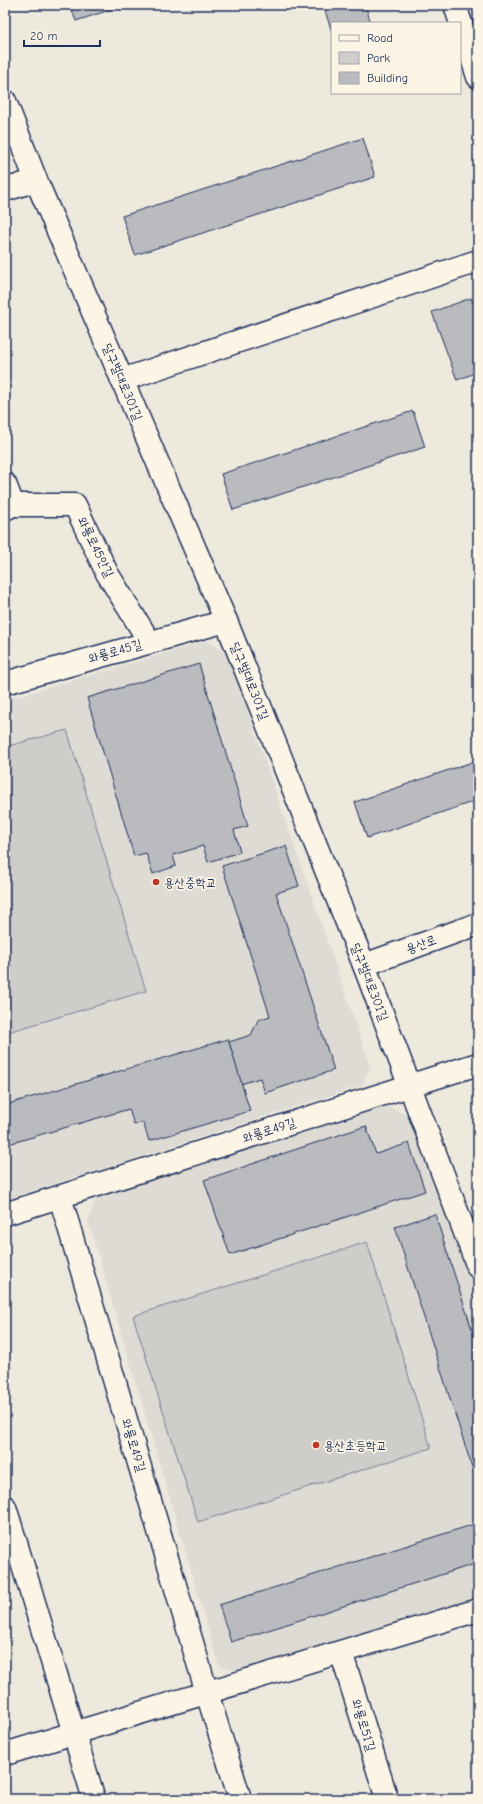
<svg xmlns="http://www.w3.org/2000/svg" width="483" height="1804" viewBox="0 0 483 1804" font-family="'Comic Neue','Poor Story',sans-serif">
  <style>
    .built { fill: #dedbd4 }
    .green { fill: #cfcdca; stroke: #757e94 }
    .building { fill: #babbbe; stroke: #1b2f5e }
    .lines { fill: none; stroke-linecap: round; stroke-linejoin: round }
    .minor-casing { stroke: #1b2f5e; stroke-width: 25 }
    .secondary-casing { stroke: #1b2f5e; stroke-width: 25 }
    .minor { stroke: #fcf5e5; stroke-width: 22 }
    .secondary { stroke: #fcf5e5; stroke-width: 22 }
    .poi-dot { fill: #c8321e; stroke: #fcf5e5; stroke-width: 1.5 }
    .labels { text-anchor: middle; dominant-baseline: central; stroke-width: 3.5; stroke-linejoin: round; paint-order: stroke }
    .street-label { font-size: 13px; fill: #1b2f5e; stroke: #fcf5e5 }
    .poi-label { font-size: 13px; fill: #1b2f5e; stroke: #fcf5e5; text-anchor: start }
  </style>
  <rect width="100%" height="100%" fill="#eee9dd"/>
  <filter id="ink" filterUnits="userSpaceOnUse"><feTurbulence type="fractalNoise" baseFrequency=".025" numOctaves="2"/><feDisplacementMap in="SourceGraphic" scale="8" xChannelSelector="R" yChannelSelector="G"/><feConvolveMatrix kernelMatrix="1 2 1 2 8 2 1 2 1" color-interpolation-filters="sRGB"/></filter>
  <g filter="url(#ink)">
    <g class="built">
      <path d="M207,641L228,654L370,1065L363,1085L5,1200V700Z"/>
      <path d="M387,1106L414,1119L478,1292V1599L241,1672L219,1666L88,1220L97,1196Z"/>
    </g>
    <g class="green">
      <path d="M67,730L146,991L5,1033V747Z"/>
      <path d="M367,1242L431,1448L198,1522L133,1316Z"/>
    </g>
    <g class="building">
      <path d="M70,5H125L76,21Z"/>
      <path d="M323,5H365L371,23H332V32Z"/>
      <path d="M363,138L375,177L135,255L122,216Z"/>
      <path d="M471,298L478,317V372L457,380L432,312Z"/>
      <path d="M413,411L425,447L233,510L221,474Z"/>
      <path d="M478,487V506L472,489Z"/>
      <path d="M199,664L248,826L234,830L240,852L208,862L203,846L173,855L176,866L153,874L146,853L134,856L87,698Z"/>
      <path d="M478,760V800L367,838L355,802Z"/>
      <path d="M286,846L299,886L276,893L334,1070L265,1093L260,1078L241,1084L229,1042L251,1035L258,1020L270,1016L222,866Z"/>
      <path d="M228,1039L250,1111L149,1141L143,1122L134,1125L129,1109L5,1145V1105Z"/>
      <path d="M366,1126L376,1154L409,1143L425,1191L230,1255L204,1180Z"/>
      <path d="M435,1214L478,1348V1486L395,1227Z"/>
      <path d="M478,1523V1563L231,1642L219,1605Z"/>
    </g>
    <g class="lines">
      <defs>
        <g id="minor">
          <path d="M5,101L36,180L226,621L364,965L478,1267"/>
          <path d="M5,190L36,180"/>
          <path d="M122,380L478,261"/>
          <path d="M5,484L13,505"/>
          <path d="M5,509L13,505H75L107,573L149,641"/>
          <path d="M5,683L226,621"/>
          <path d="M364,965L478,924"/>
          <path d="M60,1197L207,1693L240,1799"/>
          <path d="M5,1214L478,1064"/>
          <path d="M5,1507L94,1799"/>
          <path d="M341,1652L387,1799"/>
          <path d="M5,1754L478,1610"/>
        </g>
        <path id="secondary" d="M455,5L478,77"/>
      </defs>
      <use href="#minor" class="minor-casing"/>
      <use href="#secondary" class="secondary-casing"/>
      <use href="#minor" class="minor"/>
      <use href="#secondary" class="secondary"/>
    </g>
  </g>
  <g class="poi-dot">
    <circle cx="156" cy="882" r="4"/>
    <circle cx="316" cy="1445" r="4"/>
  </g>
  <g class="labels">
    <g class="street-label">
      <text transform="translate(123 382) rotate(67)">달구벌대로301길</text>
      <text transform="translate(96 547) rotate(64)">와룡로45안길</text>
      <text transform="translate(115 651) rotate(-16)">와룡로45길</text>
      <text transform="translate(250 681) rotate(68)">달구벌대로301길</text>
      <text transform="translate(421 944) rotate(-20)">용산로</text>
      <text transform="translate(370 982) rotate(69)">달구벌대로301길</text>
      <text transform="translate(269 1130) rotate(-18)">와룡로49길</text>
      <text transform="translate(134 1445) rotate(73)">와룡로49길</text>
      <text transform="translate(364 1725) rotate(73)">와룡로51길</text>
    </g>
    <g class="poi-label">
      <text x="164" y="882">용산중학교</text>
      <text x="324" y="1445">용산초등학교</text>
    </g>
  </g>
  <rect width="483" height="1804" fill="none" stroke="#fcf5e5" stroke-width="20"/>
  <rect x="10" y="10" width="463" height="1784" fill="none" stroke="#1b2f5e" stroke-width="1.5" filter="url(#ink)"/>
  <rect x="331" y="22" width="130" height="72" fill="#fcf5e5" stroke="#a2a6af"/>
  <rect x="339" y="35" width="20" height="6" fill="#fcf5e5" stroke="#a2a6af"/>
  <text x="367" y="42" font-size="12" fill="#1b2f5e">Road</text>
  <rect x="339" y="52" width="20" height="12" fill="#cfcdca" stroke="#a2a6af"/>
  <text x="367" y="62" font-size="12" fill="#1b2f5e">Park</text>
  <rect x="339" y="72" width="20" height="12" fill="#babbbe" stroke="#a2a6af"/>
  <text x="367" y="82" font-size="12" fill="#1b2f5e">Building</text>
  <path d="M24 40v6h76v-6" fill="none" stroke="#1b2f5e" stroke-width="2"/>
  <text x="30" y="40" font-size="12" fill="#1b2f5e" stroke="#fcf5e5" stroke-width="3" paint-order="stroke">20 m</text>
</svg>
